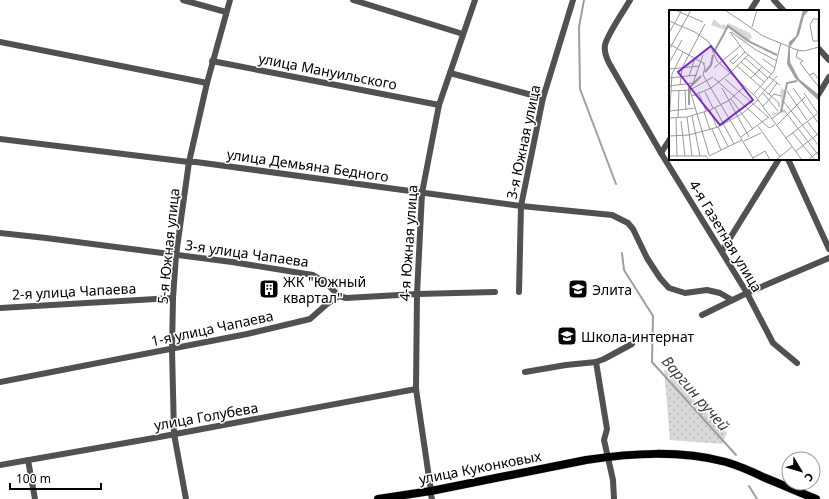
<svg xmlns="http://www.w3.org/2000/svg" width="829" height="499" viewBox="0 0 829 499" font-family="'Noto Sans',sans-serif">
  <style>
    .grass { fill: url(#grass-dots) }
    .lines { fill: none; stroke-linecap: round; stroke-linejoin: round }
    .stream { stroke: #9f9f9f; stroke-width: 2 }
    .major-casing { stroke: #dbdbdb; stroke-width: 9 }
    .minor { stroke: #515151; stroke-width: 6 }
    .major { stroke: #000; stroke-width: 8 }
    .labels { text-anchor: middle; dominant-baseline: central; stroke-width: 3; stroke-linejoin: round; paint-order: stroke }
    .street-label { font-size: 14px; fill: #000; stroke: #fff }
    .poi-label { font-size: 14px; fill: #000; stroke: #fff; text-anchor: start }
    .water-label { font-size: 15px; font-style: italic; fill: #404040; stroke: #fff }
    .inset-river { fill: none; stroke: #9f9f9f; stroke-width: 2 }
    .inset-road { fill: none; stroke: #999; stroke-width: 1 }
    .view { fill: #7b2cbf; fill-opacity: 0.15; stroke: #7b2cbf; stroke-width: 2 }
    .inset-edge { fill: none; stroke: #000; stroke-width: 2 }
  </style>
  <defs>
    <pattern id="grass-dots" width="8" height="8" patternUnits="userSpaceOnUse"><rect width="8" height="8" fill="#d8d8d8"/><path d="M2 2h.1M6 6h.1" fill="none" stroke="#b8b8b8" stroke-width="1.8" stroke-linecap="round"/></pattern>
  </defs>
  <rect width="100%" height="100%" fill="#fff"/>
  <path class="grass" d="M664,369L727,433L722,444L670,440Z"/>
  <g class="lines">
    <g class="stream">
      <path d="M584,0L579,27L580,89L616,184"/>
      <path d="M622,253L624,270L653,316L652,362L736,455"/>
      <path d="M749,486L757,499"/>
    </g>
    <defs>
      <path id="major" d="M378,499L431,491L586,460C633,453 680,450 726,462C739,466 751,471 763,477C781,484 798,492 816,499"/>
    </defs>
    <use href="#major" class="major-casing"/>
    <g class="minor">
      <path d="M183,0L226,12"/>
      <path d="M353,0L463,34"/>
      <path d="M630,0C624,11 608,33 605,45C604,51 606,57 609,63L661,153L747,293L773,343L797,363"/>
      <path d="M774,0L784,11"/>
      <path d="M750,11L757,0"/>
      <path d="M0,42L207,83"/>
      <path d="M818,48L829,60"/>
      <path d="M212,61L439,105"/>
      <path d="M450,73L543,98"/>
      <path d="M818,95L829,77"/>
      <path d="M0,139L189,162H196L521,206L612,215L628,223L633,229L647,258L660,278L669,288L685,293L707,290L720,293L732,300"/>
      <path d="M661,153L670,139"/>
      <path d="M788,159L829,249"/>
      <path d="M0,233L46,238L232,262L313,275L327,284L339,296"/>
      <path d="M722,251L779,159"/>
      <path d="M519,292L521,206L543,98L573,0"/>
      <path d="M0,308L173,298"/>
      <path d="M702,315L747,293L829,258"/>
      <path d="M596,362L607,429L604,440L613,480L614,499"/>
      <path d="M525,372L566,365L596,362L604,359L632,344"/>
      <path d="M0,382L247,334L310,319L327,304L339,296L346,298L417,294L495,292"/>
      <path d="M28,460L35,499"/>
      <path d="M0,465L154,438L416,389"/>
      <path d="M431,491L416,389L417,294L422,193L439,105L475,0"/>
      <path d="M431,495L432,499"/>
      <path d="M186,499L174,434L172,349L173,298L176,255L189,162L207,83L230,0"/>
    </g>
    <use href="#major" class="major"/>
  </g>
  <defs>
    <symbol id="building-square" viewBox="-11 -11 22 22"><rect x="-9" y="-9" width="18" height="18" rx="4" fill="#000" stroke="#fff"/><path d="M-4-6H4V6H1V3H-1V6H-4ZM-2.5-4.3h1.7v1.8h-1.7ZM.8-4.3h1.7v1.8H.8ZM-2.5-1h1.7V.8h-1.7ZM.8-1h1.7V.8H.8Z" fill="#fff"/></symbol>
    <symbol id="school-square" viewBox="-11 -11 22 22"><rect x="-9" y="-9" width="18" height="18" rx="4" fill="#000" stroke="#fff"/><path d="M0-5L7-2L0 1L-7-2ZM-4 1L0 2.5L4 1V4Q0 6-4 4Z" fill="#fff"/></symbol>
  </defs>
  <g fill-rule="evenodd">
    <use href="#building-square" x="258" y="278" width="22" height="22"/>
    <use href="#school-square" x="567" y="278" width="22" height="22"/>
    <use href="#school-square" x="556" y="325" width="22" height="22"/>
  </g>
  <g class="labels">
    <g class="street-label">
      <text transform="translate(328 71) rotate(11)">улица Мануильского</text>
      <text transform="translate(523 142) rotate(-78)">3-я Южная улица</text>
      <text transform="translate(308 165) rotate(8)">улица Демьяна Бедного</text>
      <text transform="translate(726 236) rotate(59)">4-я Газетная улица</text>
      <text transform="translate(408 243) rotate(-86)">4-я Южная улица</text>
      <text transform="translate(168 246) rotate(-84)">5-я Южная улица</text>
      <text transform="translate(247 253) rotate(8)">3-я улица Чапаева</text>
      <text transform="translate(74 291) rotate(-3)">2-я улица Чапаева</text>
      <text transform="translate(212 328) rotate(-12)">1-я улица Чапаева</text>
      <text transform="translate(206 416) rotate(-10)">улица Голубева</text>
      <text transform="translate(480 467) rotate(-11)">улица Куконковых</text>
    </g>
    <g class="poi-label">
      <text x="283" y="281">ЖК "Южный<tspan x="283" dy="16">квартал"</tspan></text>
      <text x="592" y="289">Элита</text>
      <text x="581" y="336">Школа-интернат</text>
    </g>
    <g class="water-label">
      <text transform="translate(696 393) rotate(49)">Варгин ручей</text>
    </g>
  </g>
  <g transform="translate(669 10)">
    <rect width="150" height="150" fill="#fff"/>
    <path d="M113,78L117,81L113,99L117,104L113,102L103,106V101L106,103L113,100L111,82Z" fill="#d8d8d8"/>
    <path d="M45,9L53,16L54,14L57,16L59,13L81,23L83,27L78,33L58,17L56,20L42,15Z" fill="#d8d8d8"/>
    <path d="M134,0H140L135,6L130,25L121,37V52L130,69L150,85V91L126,68L118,54L120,32L127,26Z" fill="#9f9f9f"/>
    <path class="inset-river" d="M45,42L59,16L81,32L108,45M36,62L42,55L44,45M20,95V78L32,66M112,102L118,73L128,71"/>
    <path class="inset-road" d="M6,0L34,12M56,0L94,26L128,40L135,41L150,37M144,9H149V31H144L141,15ZM0,11L26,22L40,32L48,51L87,87L133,150M83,17L88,0M61,22L76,42L102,64M62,22L87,40L108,51M0,23L13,0M0,34L36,54M0,40L22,0M129,40L127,47L134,51L131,53L149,76M69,44L61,51L64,54L76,42M76,48L99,68M94,49L106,58M72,52L95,72M0,53L13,30M34,53L36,57L34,65L85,150M68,56L110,93V97M45,58L71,36M0,59L31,56M62,62L79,45M140,65L145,63L150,70M20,66L26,48M100,67L111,75M0,68L28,65M45,68L100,118L106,115M82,68L93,57M56,69L99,107M11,75L13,58L36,14M0,76L24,73L34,45M53,78L80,127M124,78L150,114M16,80L17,100M21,80L40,145M2,81L21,80L44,67M118,81L138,110M36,82L44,98M94,83L109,101M135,83L150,105M30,84L37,101M100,84L108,73M84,85L105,61L112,33M23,86L42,78L61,63M89,88L108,66M62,89L84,119M115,92L150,136M94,96L105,84L112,86M46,98L65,134M41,100L48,118M1,101L26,98M35,102L41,120M23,106L31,146M9,107L10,80M18,107L23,146M1,108L18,107L41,100L59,91L76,76M7,108L8,146M102,109L115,100L150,146M12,111L16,146M138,111L150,127M0,114L3,64L14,42M108,115L136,87M89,116L111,147M49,117L59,136M43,119L52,140M123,122L146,150M0,126L20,125L49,117L74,103L89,90M72,127L100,107M117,128L148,104M75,131L92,123M127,141L150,123M0,146H37L40,150M40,146L73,130M84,148L96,141L101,150M107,150L123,137M139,150L150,141"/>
    <path class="view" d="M42,36L84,90L51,115L9,62Z"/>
    <rect width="150" height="150" class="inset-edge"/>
  </g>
  <g transform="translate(801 471) rotate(128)"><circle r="19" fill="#ffffff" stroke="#999999"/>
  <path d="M0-3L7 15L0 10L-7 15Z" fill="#000000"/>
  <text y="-6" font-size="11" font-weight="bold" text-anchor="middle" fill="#000000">С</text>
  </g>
  <path d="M10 483v6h91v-6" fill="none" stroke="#000000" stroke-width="2"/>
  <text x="16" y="483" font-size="12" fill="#000000" stroke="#ffffff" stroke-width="3" paint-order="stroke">100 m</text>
</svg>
